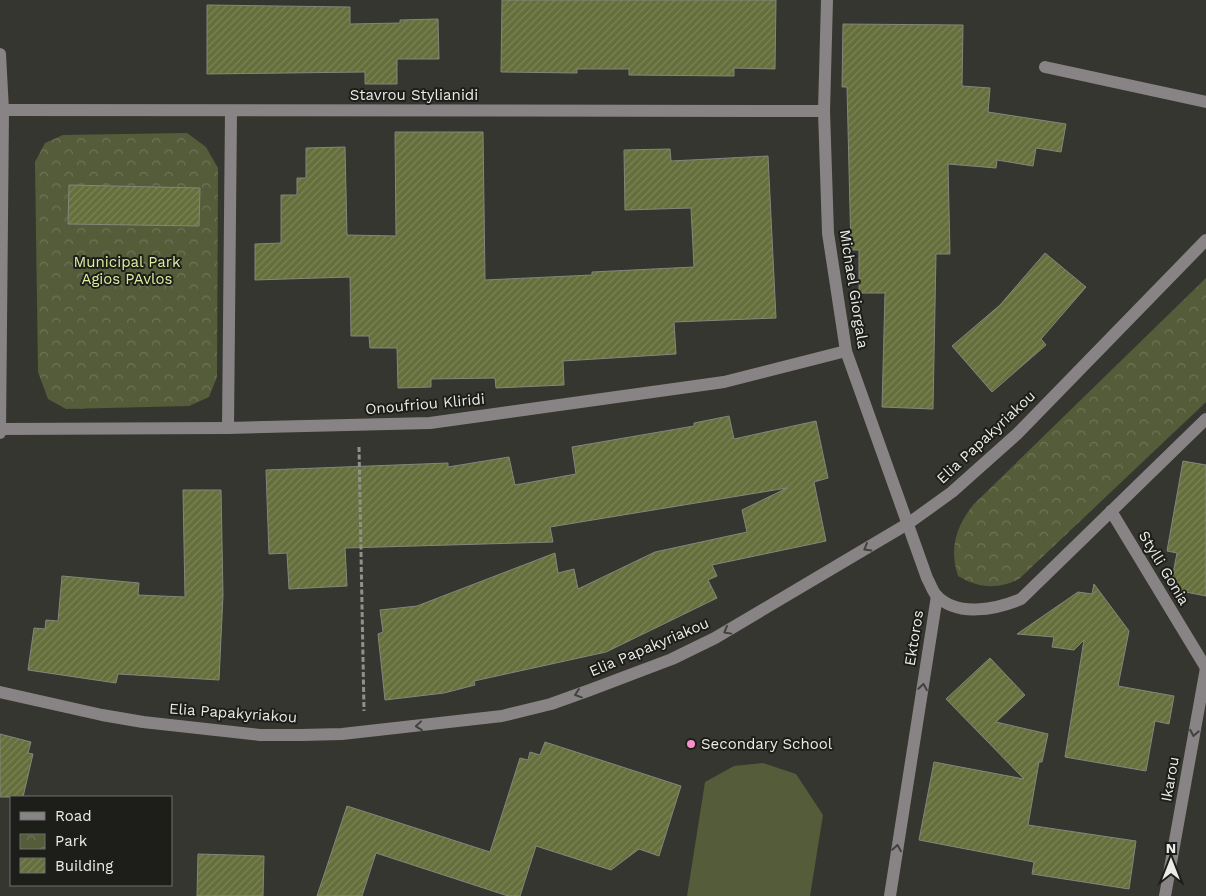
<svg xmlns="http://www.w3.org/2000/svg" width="1206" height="896" viewBox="0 0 1206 896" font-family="'Work Sans',sans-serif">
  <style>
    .park { fill: url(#park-crowns) }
    .garden { fill: #555c3a }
    .building { fill: url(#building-hatch); stroke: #84867d }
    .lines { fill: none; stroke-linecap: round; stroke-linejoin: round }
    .path { stroke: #90918b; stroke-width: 3; stroke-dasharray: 5 2.5; stroke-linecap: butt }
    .minor { stroke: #888486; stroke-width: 12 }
    .oneway { stroke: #424140 }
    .poi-dot { fill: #f890cc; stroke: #1d1d1a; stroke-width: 2 }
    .labels { text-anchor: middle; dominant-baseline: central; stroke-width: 4; stroke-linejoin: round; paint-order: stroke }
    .street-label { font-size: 15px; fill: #ebece7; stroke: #1d1d1a }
    .park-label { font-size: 15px; fill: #ddef9f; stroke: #1d1d1a }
    .poi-label { font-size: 15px; fill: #ebece7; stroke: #1d1d1a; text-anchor: start }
  </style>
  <defs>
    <pattern id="park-crowns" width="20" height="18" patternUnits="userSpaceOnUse" patternTransform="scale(1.25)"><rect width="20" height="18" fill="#555c3a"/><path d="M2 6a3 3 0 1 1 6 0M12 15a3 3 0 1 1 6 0" fill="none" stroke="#6e7456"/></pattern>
    <pattern id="building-hatch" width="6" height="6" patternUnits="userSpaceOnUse" patternTransform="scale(1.25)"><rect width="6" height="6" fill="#656f3c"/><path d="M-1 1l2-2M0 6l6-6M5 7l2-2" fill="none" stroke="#7b8458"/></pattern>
  </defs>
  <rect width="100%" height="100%" fill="#35362f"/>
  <g class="park">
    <path d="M187,133L206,147L218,168L217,377L209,397L189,406L66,409L48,399L38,372L35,162L45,143L63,135Z"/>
    <path d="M1206,278V402L1019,579C998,590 978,588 958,576C949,548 956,527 973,505Z"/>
  </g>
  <path class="garden" d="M763,763L796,774L823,815L810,896H687L705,782L734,766Z"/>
  <g class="building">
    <path d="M502,0H776L775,69L734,68V76L629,75V69H577V73L501,72Z"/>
    <path d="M207,5L350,7V24L400,23V20L438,19L439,59H397V84H365V72L207,74Z"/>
    <path d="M843,24L963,25L962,86L990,88L988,112L1066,124L1061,152L1036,148L1033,166L997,160L996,168L948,164L950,254H936L933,409L882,407L885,293H859V250H851L847,87H842Z"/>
    <path d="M395,132H483L485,280L592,275V272L694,267L691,208L625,210L624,150L670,149L671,161L768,156L776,318L674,322L676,354L563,361L564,385L496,388L495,378L431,379V387L398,388L397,348H370L369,336H351L350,277L255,280V244L281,243V195H297V178H306V148L345,147L347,235L396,236Z"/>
    <path d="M69,185L200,188L199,226L68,224Z"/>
    <path d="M1045,253L1086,287L1041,339L1046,345L992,392L952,346L1000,305Z"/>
    <path d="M729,416L734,439L816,421L828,478L814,482L826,541L712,565L717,576L708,580L717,598L606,652L474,681L475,685L444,693L385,700L378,634L383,632L380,610L417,606L555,553L558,573L574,569L578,589L655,552L747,532L742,510L787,488L550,527L553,542L345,548L347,586L289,589L287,553L269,554L266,470L448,463V467L509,457L515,485L576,474L572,447L694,426V423Z"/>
    <path d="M1183,461L1206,465V596L1170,589L1177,553L1167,551Z"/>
    <path d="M183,490H221L223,595L219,680L118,674L116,683L28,670L34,628L45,629L46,620L58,621L62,576L139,583L138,595L185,597Z"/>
    <path d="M1094,584L1129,631L1118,686L1174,696L1169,724L1155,721L1146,771L1065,757L1084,640L1074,650L1052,647L1054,637L1017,634L1078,592L1092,594Z"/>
    <path d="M990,658L1025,695L996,722L1048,734L1042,762H1039L1028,825L1136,841L1129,889L1032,874L1034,862L919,840L934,762L1024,779L946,699Z"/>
    <path d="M0,734L31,742L28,753L33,754L23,797H0Z"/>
    <path d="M545,742L681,786L659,856L639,849L611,870L536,846L520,896H508L376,853L362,896H317L347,806L490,852L520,758L528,760L530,752L540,755Z"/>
    <path d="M198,854L264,856L263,896H197Z"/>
  </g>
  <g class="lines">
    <path class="path" d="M359,447L364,711"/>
    <g class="minor">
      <path d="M827,0L824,111L828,233L846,351L927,578C930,583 932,590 936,595C957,618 997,609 1021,599L1206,419"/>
      <path d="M0,54L3,110L0,433"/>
      <path d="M1045,67L1206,102"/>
      <path d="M3,110L824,111"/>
      <path d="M228,428L231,111"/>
      <path d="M1,429L228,428L430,423L724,382L846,351"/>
      <path d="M1111,511L1206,668"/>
      <path d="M0,692L102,715L143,722L260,735H301L342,734L502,716L551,704L590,690L672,659L715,638L909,523L952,492L1017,434L1206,240"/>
      <path d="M890,896L937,596"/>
      <path d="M1165,896L1206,668"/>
    </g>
  </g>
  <defs><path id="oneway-chevron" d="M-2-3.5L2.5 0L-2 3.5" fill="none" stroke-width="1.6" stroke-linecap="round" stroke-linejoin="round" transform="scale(1.25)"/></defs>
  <g class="oneway">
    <use href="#oneway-chevron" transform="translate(867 548) rotate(150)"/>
    <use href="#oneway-chevron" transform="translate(727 631) rotate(151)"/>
    <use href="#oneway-chevron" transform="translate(923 687) rotate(-81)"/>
    <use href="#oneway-chevron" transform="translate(578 694) rotate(161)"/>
    <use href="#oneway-chevron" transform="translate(419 726) rotate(174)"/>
    <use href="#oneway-chevron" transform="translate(1194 733) rotate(100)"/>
    <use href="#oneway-chevron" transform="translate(897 848) rotate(-81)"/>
  </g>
  <circle class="poi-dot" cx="691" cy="744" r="5"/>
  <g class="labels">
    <g class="street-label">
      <text x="414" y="95">Stavrou Stylianidi</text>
      <text transform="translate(854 289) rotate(81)">Michael Giorgala</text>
      <text transform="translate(425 404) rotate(-5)">Onoufriou Kliridi</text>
      <text transform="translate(986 437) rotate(-43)">Elia Papakyriakou</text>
      <text transform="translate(1164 568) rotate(59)">Stylli Gonia</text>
      <text transform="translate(914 638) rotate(-81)">Ektoros</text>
      <text transform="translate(649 647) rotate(-23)">Elia Papakyriakou</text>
      <text transform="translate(233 713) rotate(4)">Elia Papakyriakou</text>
      <text transform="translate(1170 779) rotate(-80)">Ikarou</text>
    </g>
    <g class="park-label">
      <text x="127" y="262">Municipal Park<tspan x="127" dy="17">Agios PAvlos</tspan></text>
    </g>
    <g class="poi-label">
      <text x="701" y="744">Secondary School</text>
    </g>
  </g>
  <rect x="10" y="796" width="162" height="90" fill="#1d1d1a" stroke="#6f706c"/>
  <rect x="20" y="812" width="25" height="8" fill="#888486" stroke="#6f706c"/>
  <text x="55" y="821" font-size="15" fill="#ebece7">Road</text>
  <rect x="20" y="834" width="25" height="15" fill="url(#park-crowns)" stroke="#6f706c"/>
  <text x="55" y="846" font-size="15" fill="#ebece7">Park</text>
  <rect x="20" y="858" width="25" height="15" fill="url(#building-hatch)" stroke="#6f706c"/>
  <text x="55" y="871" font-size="15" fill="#ebece7">Building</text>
  <g transform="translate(1171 861)" stroke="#1d1d1a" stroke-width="4" paint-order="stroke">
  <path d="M0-4L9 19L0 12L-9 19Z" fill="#ebece7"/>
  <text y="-8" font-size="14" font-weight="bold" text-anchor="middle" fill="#ebece7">N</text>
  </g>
</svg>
